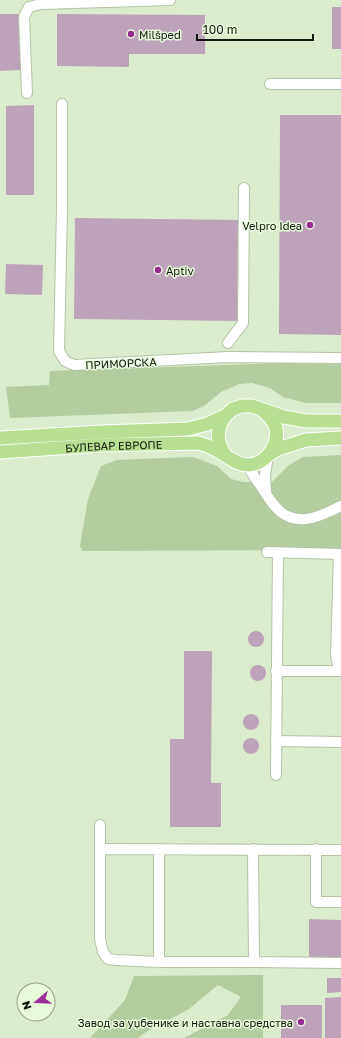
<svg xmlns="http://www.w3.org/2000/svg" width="341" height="1038" viewBox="0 0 341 1038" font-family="'Golos Text',sans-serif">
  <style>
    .green { fill: #b3cca0 }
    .building { fill: #bda3ba }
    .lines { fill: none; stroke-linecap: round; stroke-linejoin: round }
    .minor-casing { stroke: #b3c4a7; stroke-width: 12 }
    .major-casing { stroke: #fff; stroke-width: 15 }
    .minor { stroke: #fff; stroke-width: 10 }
    .major { stroke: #b8df92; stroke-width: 13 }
    .poi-dot { fill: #972f93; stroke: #e7f9da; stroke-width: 1.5 }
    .labels { text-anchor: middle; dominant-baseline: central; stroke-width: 3; stroke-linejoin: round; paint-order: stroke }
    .poi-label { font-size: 11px; fill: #12180e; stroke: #e7f9da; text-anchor: start }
    .street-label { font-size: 11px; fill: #12180e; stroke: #e7f9da }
  </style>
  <rect width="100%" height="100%" fill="#daeccd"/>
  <g class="green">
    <path d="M285,363L341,364V403H306L283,397L270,388L252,383L239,384L221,392L204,406L192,411L10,418L6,387L49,385L50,371Z"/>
    <path d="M341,455V550L82,551L80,546L88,499L101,466L117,460L193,457L217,466L231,479L243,482H272L289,465L303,457Z"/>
    <path d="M263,975V1038H184L228,1015L241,997L218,985L189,1009L146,1032L138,1038H90L125,1000L134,976Z"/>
  </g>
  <g class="building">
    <rect x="332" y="7" width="9" height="42"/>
    <path d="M0,14H20L21,70L0,71Z"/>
    <path d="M57,14L205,15V54H129V67L57,66Z"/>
    <path d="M34,105V195H6V106Z"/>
    <path d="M280,115H341V335L279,334Z"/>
    <path d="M75,218L241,220L240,321L74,319Z"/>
    <path d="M6,264L43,265L42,295L5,294Z"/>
    <circle cx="256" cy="639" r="8"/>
    <path d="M184,651H212L211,783H221V827H170V739H184Z"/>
    <circle cx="258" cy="673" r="8"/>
    <circle cx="251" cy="722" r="8"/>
    <circle cx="251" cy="746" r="8"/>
    <path d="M309,919L341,920V958H309Z"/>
    <path d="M327,978H341V992L327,993Z"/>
    <path d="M341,997V1038H325V998Z"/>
    <rect x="281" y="1005" width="41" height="33"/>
  </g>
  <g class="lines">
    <defs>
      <g id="minor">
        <path d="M270,84H341"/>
        <path d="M27,93L24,17L29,7L41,4L170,0"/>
        <path d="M62,104V208L59,351L65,361L74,365L228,357L341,358"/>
        <path d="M228,343L243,323L244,188"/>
        <path d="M247,465C252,473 257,481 263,489C273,505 282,521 306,519C318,518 330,511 341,506"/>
        <path d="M266,493L265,475L268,456"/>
        <path d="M267,552L341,554"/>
        <path d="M339,554L336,656L338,665L341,670"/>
        <path d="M276,671H341"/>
        <path d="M276,741L341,742"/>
        <path d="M276,775L278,552"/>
        <path d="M100,825V849"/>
        <path d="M159,849V962L117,960L108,959L103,952L100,939V849L341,850"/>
        <path d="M253,849L254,962L341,963"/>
        <path d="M316,849V902H341"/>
        <path d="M159,962H254"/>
      </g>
      <g id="major">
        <path d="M225,416C216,430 216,441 225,455"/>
        <path d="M0,438L102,432L188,429L207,424L225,416L233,409L242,406H252L284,417L306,421H341"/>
        <path id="s1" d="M0,452L101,445L198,443C207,445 215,449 223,454C231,459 238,465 248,465C267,464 281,443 275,425C272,419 268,415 263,411"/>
        <path d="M270,454L278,449L306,440L341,438"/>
      </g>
    </defs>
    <use href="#minor" class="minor-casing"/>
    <use href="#major" class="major-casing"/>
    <use href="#minor" class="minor"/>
    <use href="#major" class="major"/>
  </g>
  <g class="poi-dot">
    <circle cx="131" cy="34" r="4"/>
    <circle cx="310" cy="225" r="4"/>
    <circle cx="158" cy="270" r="4"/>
    <circle cx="301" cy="1022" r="4"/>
  </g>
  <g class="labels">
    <g class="poi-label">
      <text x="139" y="34">Milšped</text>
      <text x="302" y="225" text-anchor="end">Velpro Idea</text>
      <text x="166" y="270">Aptiv</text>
      <text x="293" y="1022" text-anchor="end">Завод за уџбенике и наставна средства</text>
    </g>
    <g class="street-label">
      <text transform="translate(121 363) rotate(-3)">ПРИМОРСКА</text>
      <text stroke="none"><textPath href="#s1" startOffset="114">БУЛЕВАР ЕВРОПЕ</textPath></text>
    </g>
  </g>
  <g transform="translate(36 1002) rotate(251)"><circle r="19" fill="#e7f9da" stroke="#929f88"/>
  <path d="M0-3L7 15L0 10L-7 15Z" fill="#972f93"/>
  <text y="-6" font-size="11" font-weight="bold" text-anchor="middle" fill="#12180e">N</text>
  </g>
  <path d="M197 34v6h116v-6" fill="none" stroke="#12180e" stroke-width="2"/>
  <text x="203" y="34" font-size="12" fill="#12180e" stroke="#e7f9da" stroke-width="3" paint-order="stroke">100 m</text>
</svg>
